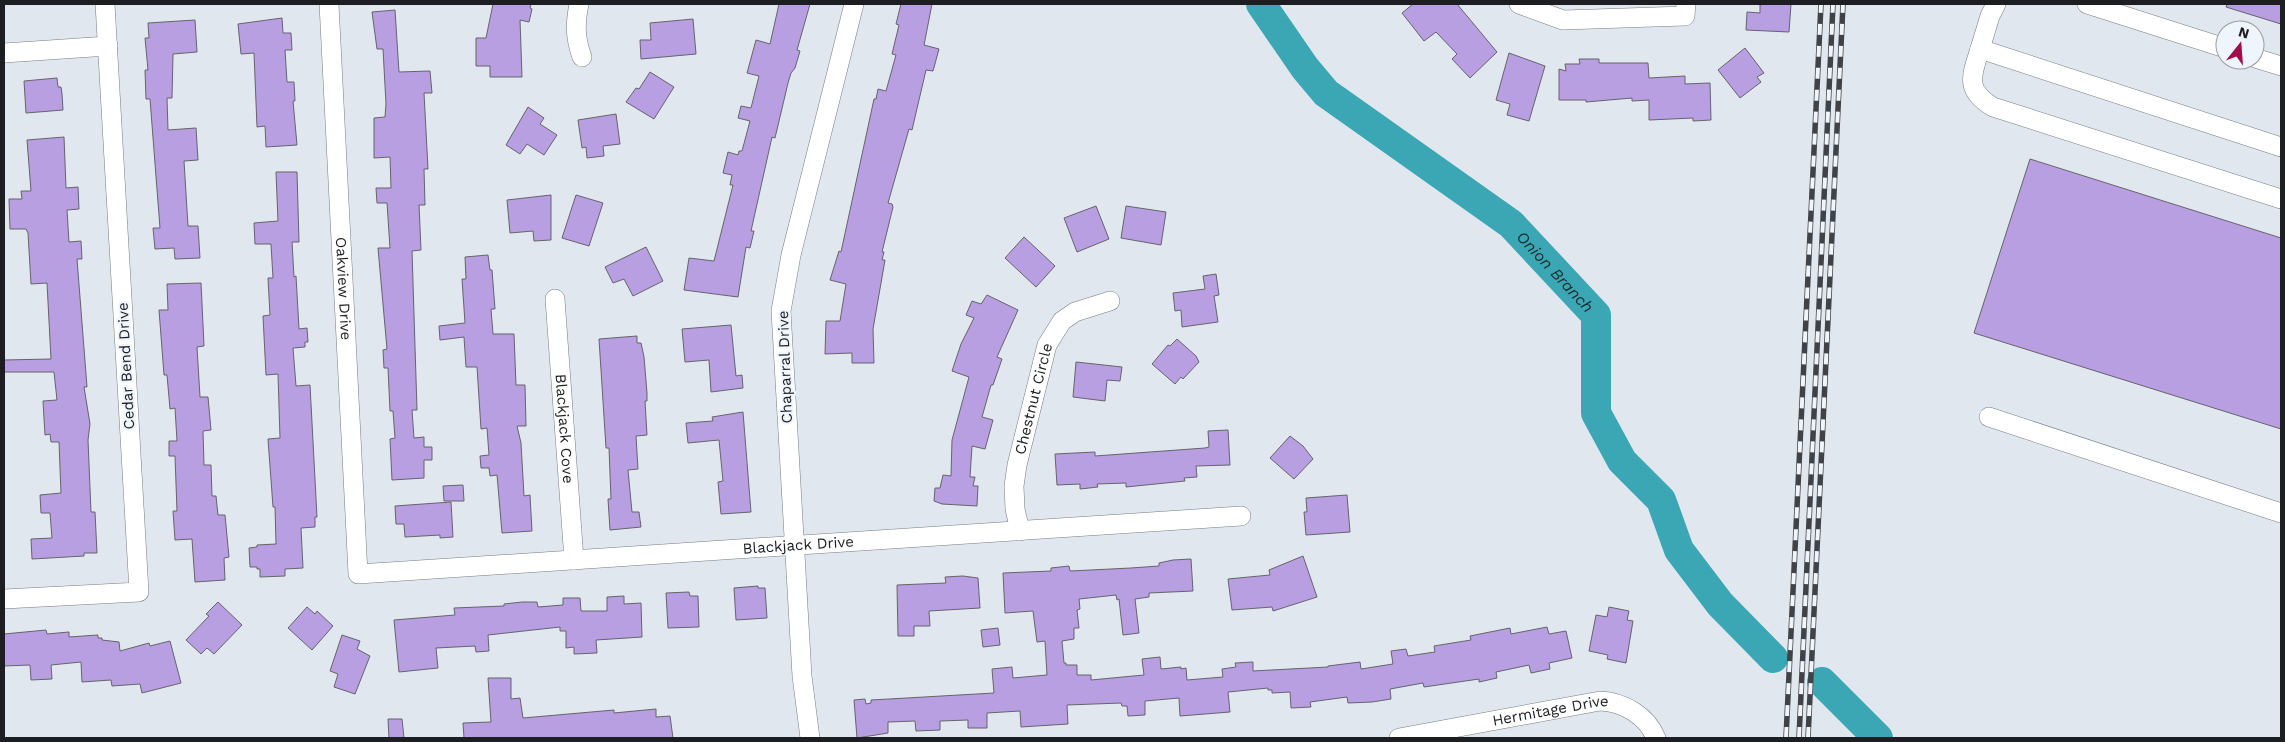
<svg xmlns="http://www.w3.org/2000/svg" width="2285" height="742" viewBox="0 0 2285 742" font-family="'Work Sans',sans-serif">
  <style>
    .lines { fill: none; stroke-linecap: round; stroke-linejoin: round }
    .river { stroke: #3ca7b4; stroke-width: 30 }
    .building { fill: #b89fe2; stroke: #66636b }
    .minor-casing { stroke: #767d83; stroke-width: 20 }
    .minor { stroke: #fff; stroke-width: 19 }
    .rail-casing { stroke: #3f4246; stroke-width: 5.5 }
    .rail { stroke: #eef5fc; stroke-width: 4; stroke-dasharray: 11; stroke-linecap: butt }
    .labels { text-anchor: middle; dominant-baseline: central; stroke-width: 4.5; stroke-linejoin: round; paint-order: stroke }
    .street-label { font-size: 15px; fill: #1c1e21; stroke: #eef5fc }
    .water-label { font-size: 16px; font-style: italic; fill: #1a2d2f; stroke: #eef5fc }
  </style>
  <rect width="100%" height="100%" fill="#e0e7ef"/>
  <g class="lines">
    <g class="river">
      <path id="s1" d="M1261,4L1305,68L1326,93L1511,224L1596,315V413L1622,461L1661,500L1679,550L1720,604L1773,658"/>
      <path d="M1822,682L1878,738"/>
    </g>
  </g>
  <g class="building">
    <path d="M493,4H531L530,8L532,9L529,22L520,20L522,77H490V66H476V38H486Z"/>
    <path d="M779,4H810L797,50L800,51L795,68L791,73L788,83L775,138L772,137L751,231H754L750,248L746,247L738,297L684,290L689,258L714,261L733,185H730L732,175L723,173L728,152L738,155L739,151H742L750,121L738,118L741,106L751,108L759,76L747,73L756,40L770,44Z"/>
    <path d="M901,4H932L924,45L939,49L933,71L926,70L912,130L909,129L888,203L892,204L893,207L882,252H884L882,260H885L873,329L874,363H852V353L825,354L826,321H840L846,284L830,280L839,251L841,252L874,99H876L878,89L886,91L896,55L892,54L899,25L896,24Z"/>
    <path d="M1413,4H1457L1497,52L1470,78L1452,59L1457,54L1436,32L1424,41L1402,13Z"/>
    <path d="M1765,4H1791L1789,32L1746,30L1747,12L1760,13V5Z"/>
    <path d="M2227,4H2281V24L2226,7Z"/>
    <path d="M395,10L399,72L430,71L432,93H424L428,169H424L425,205H419L421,250L412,251L417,410H412L414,438L424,437V447H432V460H424V478L392,480L390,439L395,438L393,411H390L388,368H384L383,350L387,349L378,248H390L387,203H377L376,188H391L390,157L374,158V118L385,117L386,104L383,49H377L372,12Z"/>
    <path d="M282,18L283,33H291L292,50H285L287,82H294L295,101H293L297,145L266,147L265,126L257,127L254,53L241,54L238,24Z"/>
    <path d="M693,19L696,54L641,59L640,40H651L650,23Z"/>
    <path d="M195,20L197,52L173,54L172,98H167L168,130L196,128L198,160L184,161L188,226H198L200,258L175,259L174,248L155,249L153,228H160L150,99H146L145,70H148L145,38H149L148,23Z"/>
    <path d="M1745,48L1764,73L1757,77L1761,82L1740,98L1718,70Z"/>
    <path d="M1509,53L1545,66L1529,121L1507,115L1510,104L1496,100Z"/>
    <path d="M1579,59H1599V63H1648L1649,78L1685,76V84L1710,83L1711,120L1693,121V118L1649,120V100L1632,101V98L1586,102V100H1559V69L1566,71L1565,64H1580Z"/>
    <path d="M650,72L674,87L654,119L626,102L636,88L639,89Z"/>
    <path d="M57,78L58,87H61L62,94L63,110L26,113L24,81Z"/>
    <path d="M528,107L544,118L540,124L557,135L544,155L527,144L520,154L506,145Z"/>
    <path d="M616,114L620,144L603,146L604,156L587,158L586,147L582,148L578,120Z"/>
    <path d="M64,137L66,188L78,187L79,209L67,210L69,242L81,241L82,259H77L87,387H84L90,424L88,440L91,512H95L97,553H84V556L32,559L31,539L52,538L50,513H41L40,495L61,493L59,442H51L50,434L45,435L43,401L57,400L54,372H4V360L51,359L47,283L31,284L28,233L26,229H10L9,199H22L21,191H31L27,140Z"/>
    <path d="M2030,159L2281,238V429L1974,333Z"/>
    <path d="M276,172H297L299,242H292L294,277L296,276L299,329L307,328L308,342H305V347L293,348L296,386L310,385L317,517H315V527L301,528L303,568L285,569V576L260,577V569H257V567H250L249,548L257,547V545L276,544L275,507H273L268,439L280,438L278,374L266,375L263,316L270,315L268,278H273L271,244H255L254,223L278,221Z"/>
    <path d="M551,195V240L534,241L533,231L510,233L507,200Z"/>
    <path d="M576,195L603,203L589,246L562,238Z"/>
    <path d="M1096,206L1109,239L1077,252L1064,218Z"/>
    <path d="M1126,206L1166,212L1161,245L1121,238Z"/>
    <path d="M1024,237L1055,266L1036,287L1005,258Z"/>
    <path d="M646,247L663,281L633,296L624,279L613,283L605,267Z"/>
    <path d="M488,255L490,270H492L495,309H491L493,334H514L516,385H525L526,426H517L521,443L524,496L530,495L532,531L502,533L497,475L490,476L489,468H481L480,456L489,455L487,428L481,429L477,367H466L464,337L440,340L439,326L465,323L462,279H466L465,257Z"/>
    <path d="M1216,274L1219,295L1214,296L1218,322L1182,327L1181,310L1175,311L1173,293L1205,289L1203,276Z"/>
    <path d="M201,283L204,346L197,347L200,397H208L211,430L203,431L204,465H211L212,496H216L218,515H225L229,557L224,558L225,580L195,582L192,539L175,540L173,511H177L175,456H169V441H177L175,408L170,409L167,375H164L159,310H168L167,284Z"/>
    <path d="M987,295L1018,310L997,357L1002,359L993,385H991L982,417L993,420L985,449L972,446L970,477H975L973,486H978L977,506L942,504L934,501L935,488H940L943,475L951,476L952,440L969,377L952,371L961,344L974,318L966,315L972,301L981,304Z"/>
    <path d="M731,325L736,376L742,375L743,388L711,392L709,360L685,362L682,329Z"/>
    <path d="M637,336V343H641L644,357L647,393V401H645L647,435L636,436L638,469L628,470L632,512H639L641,527L610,530L608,499H611L609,448H606L599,339Z"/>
    <path d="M1177,339L1196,356L1199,362L1183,379L1181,377L1175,384L1152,364L1168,345L1170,346Z"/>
    <path d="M1076,362L1122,367L1120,381L1107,380L1105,401L1073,397Z"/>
    <path d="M743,412L751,512L721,514L718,482L723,481L719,440L688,443L686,423L713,421L712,417Z"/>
    <path d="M1228,430L1230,465L1196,466L1197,477L1184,478L1185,481L1126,487V483L1097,484L1098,487L1080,489V484L1057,485L1055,454L1095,452V456L1205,448L1209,447L1208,431Z"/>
    <path d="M1290,436L1303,446L1313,459L1294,479L1270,458Z"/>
    <path d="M463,485L464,501H444L443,486Z"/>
    <path d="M1347,495L1350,532L1306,535L1304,512H1307L1306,498Z"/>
    <path d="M451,502L453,537L440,538V535L405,537L404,524H396L395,506Z"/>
    <path d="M1303,556L1317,597L1273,611L1272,607L1232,610L1228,579L1270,575L1269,570Z"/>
    <path d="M1191,559L1193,591L1149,593V597L1135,599L1139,633L1123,635L1119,599L1117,600L1116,595L1079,599L1080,609L1077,610L1079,628H1074V639L1062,641L1064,663H1066V665H1077V675H1091V680L1144,675L1142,659L1160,657L1161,669L1181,667V669L1186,668L1187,680L1223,677L1222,669L1236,667L1235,663L1253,662V671L1328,667V666L1360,662L1361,669L1393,664L1391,651L1406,649L1408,656L1435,652L1434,646L1471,640L1470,636L1510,628L1511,634L1547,627L1549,634L1566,631L1572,658L1549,663L1550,669L1531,673L1529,665L1496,672L1497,678L1479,682V679L1424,687L1423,683L1390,689L1391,699L1372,702L1348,703L1347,697L1310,702L1311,707L1291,708L1290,692L1272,693V690H1268V688L1228,692L1230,712L1180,716L1179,698L1145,701V715L1128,716L1127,706H1122L1121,703L1067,705L1068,724L1021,727L1020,711L987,713V728H968V720L940,721V730L916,731L915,721L888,722V733L857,738L854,700L865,699L866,704L871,703V700L889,699L994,693L992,669L1012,667L1013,678L1047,675L1045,641L1037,642L1033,611L1005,613L1003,573L1051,571V568L1069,566L1070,571L1131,568L1159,566V563L1173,560Z"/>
    <path d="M963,576L978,578L980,608L929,611L930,626H914V636H898L897,585L946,583L945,577Z"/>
    <path d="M758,586V588H765L767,618L736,620L734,588Z"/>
    <path d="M689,592L690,596H698L699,627L668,628L666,593Z"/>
    <path d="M624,596V604L641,603L642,637L596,640L597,653L574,654V647L566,648V631H560V627L488,635L489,651L476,652L475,646L436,648L438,668L399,672L394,620L455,615L454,608L504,606V604L522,602H537L538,607L563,605V598H580L581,611H607V597Z"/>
    <path d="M218,602L242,625L214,654L207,648L201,654L186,640L209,616L206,614Z"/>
    <path d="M307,607L315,614L317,611L333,626L312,650L288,628Z"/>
    <path d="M1609,607L1629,611L1627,620L1633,621L1626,663L1607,659L1608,655L1589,651L1596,615L1607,617Z"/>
    <path d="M998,628L1000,645L983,647L981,630Z"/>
    <path d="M46,630L47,634L69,632V637L98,635V638H102V640L119,642L120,651L149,643L150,646L170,641L181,683L142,693L140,684L112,686L111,680L82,682L81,662L51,665L52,679L31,680L30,665L4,666V634Z"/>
    <path d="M342,635L360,641L357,649L370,656L355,694L334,687L338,674L330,671Z"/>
    <path d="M488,678H511V699L520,698L523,718L614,710V713L656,709V717L670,716L673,738H464L463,723L491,722Z"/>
    <path d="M388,719H402L404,738H389Z"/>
  </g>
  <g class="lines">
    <defs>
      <g id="minor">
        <path id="s2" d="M329,4L358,574L1241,516"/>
        <path d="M579,4C575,24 575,38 582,57"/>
        <path d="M1519,4L1563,20L1685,16L1686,4"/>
        <path d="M1996,4L1990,16L1980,49L2281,147"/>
        <path d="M2087,4L2225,48"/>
        <path d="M1980,49C1971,77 1965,90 1993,107L2281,199"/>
        <path d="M4,53L108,46"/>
        <path d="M2255,58L2281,66"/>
        <path id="s3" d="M555,299L574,560"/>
        <path d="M1989,417L2281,513"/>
        <path id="s4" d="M1020,531L1015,509L1014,486L1017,465L1047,345L1062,321L1075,312L1110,301"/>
        <path d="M4,599L139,592L105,4"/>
        <path d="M810,738L802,676L781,311L791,255L854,4"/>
        <path id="s5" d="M1399,738L1600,701C1624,702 1647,716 1656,738"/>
      </g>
    </defs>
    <use href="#minor" class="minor-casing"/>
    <use href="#minor" class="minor"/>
    <defs>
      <g id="rail">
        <path d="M1786,738L1821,4"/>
        <path d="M1799,738L1833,4"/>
        <path d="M1808,738L1843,4"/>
      </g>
    </defs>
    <use href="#rail" class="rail-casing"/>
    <use href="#rail" class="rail"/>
  </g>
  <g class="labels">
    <g class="street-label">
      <text stroke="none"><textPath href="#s2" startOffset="285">Oakview Drive</textPath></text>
      <text transform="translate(126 366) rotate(-93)">Cedar Bend Drive</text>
      <text transform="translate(785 367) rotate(-92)">Chaparral Drive</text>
      <text stroke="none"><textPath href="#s4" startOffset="135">Chestnut Circle</textPath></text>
      <text stroke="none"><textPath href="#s3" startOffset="130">Blackjack Cove</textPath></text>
      <text stroke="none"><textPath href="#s2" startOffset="1012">Blackjack Drive</textPath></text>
      <text stroke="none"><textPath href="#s5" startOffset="154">Hermitage Drive</textPath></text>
    </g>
    <g class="water-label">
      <text stroke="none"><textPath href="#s1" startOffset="402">Onion Branch</textPath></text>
    </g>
  </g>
  <rect width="2285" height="742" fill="none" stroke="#1c1e21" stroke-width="10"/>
  <g transform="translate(2240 45) rotate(17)"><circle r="24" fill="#eef5fc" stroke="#9a9fa4"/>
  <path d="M0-4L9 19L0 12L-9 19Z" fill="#a20c4c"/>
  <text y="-8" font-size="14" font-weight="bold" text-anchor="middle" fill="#1c1e21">N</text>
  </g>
</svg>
